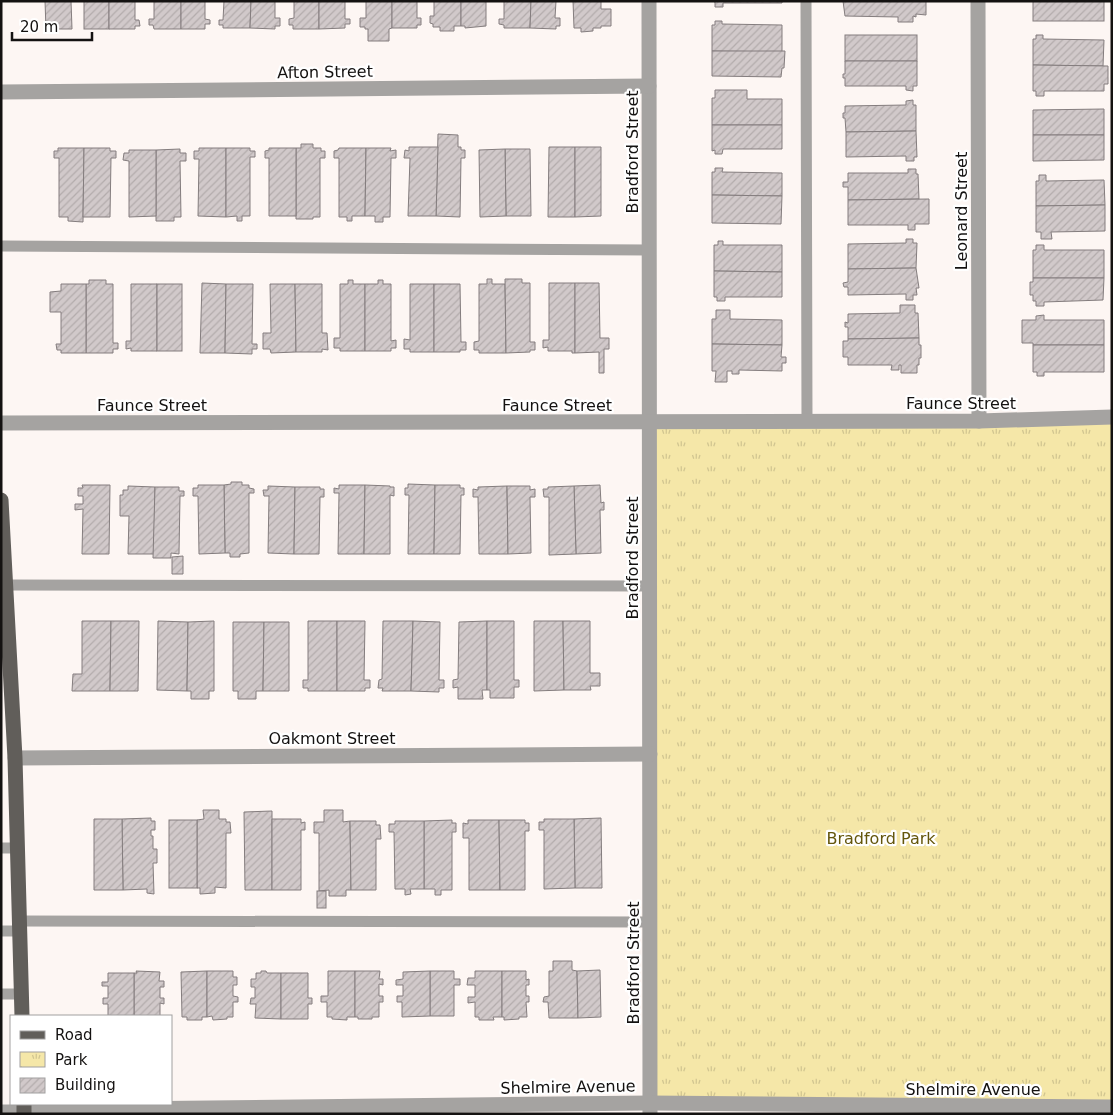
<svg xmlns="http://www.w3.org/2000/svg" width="1113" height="1115" viewBox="0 0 1113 1115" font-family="'DejaVu Sans',sans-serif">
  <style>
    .park { fill: url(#park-tufts) }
    .building { fill: url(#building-hatch); stroke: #847d7e }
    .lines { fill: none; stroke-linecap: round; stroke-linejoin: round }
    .lane { stroke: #a5a3a1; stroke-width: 11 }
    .street { stroke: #a5a3a1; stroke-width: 15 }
    .primary { stroke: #615e5a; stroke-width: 15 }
    .labels { text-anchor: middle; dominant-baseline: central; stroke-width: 4.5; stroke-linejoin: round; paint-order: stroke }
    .street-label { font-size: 16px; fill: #141211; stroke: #fff }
    .park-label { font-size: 16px; fill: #64560c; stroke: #fff }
  </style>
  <defs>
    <pattern id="park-tufts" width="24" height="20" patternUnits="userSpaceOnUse" patternTransform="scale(1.25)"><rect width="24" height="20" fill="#f5e7a8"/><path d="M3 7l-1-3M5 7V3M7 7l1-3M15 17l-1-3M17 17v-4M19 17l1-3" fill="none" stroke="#d1c590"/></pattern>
    <pattern id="building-hatch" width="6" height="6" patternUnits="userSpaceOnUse" patternTransform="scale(1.25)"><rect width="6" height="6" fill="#d1c9ca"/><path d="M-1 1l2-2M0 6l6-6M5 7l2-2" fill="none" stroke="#b3acac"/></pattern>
  </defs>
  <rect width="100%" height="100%" fill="#fdf6f3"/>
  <path class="park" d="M1112,417V1107L650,1103V422Z"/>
  <g class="building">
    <path d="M45,1H71L72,29H46Z"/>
    <rect x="84" y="1" width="25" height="28"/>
    <path d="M109,1H135V20H139L140,26H135V29H109Z"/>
    <path d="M154,1H181V29H154L153,25H149V19H154Z"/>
    <path d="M181,1H205V19L210,20V24H205V29H181Z"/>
    <path d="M224,1H251L250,28H223V25H219V20H223Z"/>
    <path d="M251,1H275V18H280V26H275V29L250,28Z"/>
    <path d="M294,1H319V29H293V25H289V19L294,18Z"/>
    <path d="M319,1H345V19H350V24H345V28L319,29Z"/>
    <path d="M366,1H392V28L389,29V41H368V29H365V27H360V18H366Z"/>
    <path d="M392,1H417V18H421V25H417V28H392Z"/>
    <path d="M434,1H461V26H454V31H440V27H433V24L430,23V16H434Z"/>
    <path d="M461,1H486V26L465,28V26H461Z"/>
    <path d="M504,1H531L530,28H504V25L499,24V19H504Z"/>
    <path d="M531,1H556L555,18H560V26H556V29L530,28Z"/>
    <path d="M573,1H601V9H611V26H601V28H593V31L581,32V28H574Z"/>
    <path d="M712,1H782V3H723V7H715V2Z"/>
    <path d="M843,1H926V15L916,14V17L913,16V22H898V17L845,16Z"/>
    <rect x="1033" y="1" width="71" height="20"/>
    <path d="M715,21H722V24L782,25V52L712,51V25H715Z"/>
    <rect x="845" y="35" width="72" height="26"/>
    <path d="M1036,35H1043V39L1104,40L1103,66L1033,65V39H1036Z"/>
    <path d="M712,51H785L784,68H782L781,77L712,76Z"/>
    <path d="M845,61H917V86H913V91L906,90V86H845V78H843V74H845Z"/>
    <path d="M1033,65L1108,66V84H1104V91H1044V96H1036V91H1033Z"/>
    <path d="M715,90H747V99H782V125H712V98H715Z"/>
    <path d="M913,100V105H916V131L846,132L845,118H843V113H845V106L906,105V101Z"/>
    <path d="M1104,109V135H1033V110Z"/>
    <path d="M712,125H782V149H723L722,154H715V150L712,151Z"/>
    <path d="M916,131L917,157H914V161H906V156L846,157V132Z"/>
    <path d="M438,134L458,135V147H461V150H465V158H461L460,217L436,216Z"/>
    <path d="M1033,135H1104V160L1033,161Z"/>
    <path d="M301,144H313V148H321V151H325V158H320V217H313V219H296V148H301Z"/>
    <path d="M409,147H438L436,216H408L410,158H404L405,150L409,151Z"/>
    <path d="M549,147H575V217H548Z"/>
    <path d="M575,147H601V216L575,217Z"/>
    <path d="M58,148H84L83,222L68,221V217H59V158H54V151H58Z"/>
    <path d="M84,148H110V151H116V158H111L110,217H83Z"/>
    <path d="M199,148H226V217L198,216L199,159H194V151H199Z"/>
    <path d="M226,148H250V151H255V157H250V216H242V221H237V216L226,217Z"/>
    <path d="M269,148H296V216H269V158H265V151L269,150Z"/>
    <path d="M339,148H366L365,216H352V221H347V217H339V158H334V151L338,150Z"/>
    <path d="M366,148H391L390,151L396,150V158H391L390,217H383V222H375V216H365Z"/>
    <path d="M180,149V153H186V161H180L181,217H174V221H156V150Z"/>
    <path d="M505,149H530L531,216H506Z"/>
    <path d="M505,149L506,216L480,217L479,150Z"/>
    <path d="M129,150H156V216L129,217V161L123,160L124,153H129Z"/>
    <path d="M715,168H723L722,172L782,173V196L712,195V172H715Z"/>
    <path d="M908,169H916V174H918L919,199L848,200V187H843V182H848V173H908Z"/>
    <path d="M1039,175H1046V181L1104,180L1105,205L1036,206V181H1039Z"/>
    <path d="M712,195L782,196L781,224L712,223Z"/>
    <path d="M929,199V224H915V230H908V225H848V200Z"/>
    <path d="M1105,205V231L1051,232L1052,239H1041V232H1036V206Z"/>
    <path d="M906,239H913V243H917L916,268L848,269V244L906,243Z"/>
    <path d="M718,241H723V245H782V272L714,271V245H718Z"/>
    <path d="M1036,245H1044V250H1104V278H1033V250H1036Z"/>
    <path d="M916,268L919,288H916L917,295H913V300H906V294L848,295V287H844L843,283L848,282V269Z"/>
    <path d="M714,271L782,272V297H725V301H717V297H714Z"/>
    <path d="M1033,278H1104L1103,300L1044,302V306H1036V301H1033V295H1030V282H1033Z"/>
    <path d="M487,279H492V284H505L506,353H479V350H474V342L479,341V284H487Z"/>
    <path d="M505,279H522V283H530V342H535V350H530V352L506,353Z"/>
    <path d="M89,280H106V284H113V343H118V349H113V353H86V284H89Z"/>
    <path d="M348,280H353V284H365V351H340V348H334V338H340V284H348Z"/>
    <path d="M378,280H383V284H391V341L396,340V348H391V351H365V284H378Z"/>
    <path d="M202,283L226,284L225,353H200Z"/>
    <path d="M549,283H575V353H572V351H548V347L543,348V340H549Z"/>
    <path d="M575,283H599L600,338H609V349H604V373H599V352L575,353Z"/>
    <path d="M61,284H86V353H61V350H57L56,344H61V312H50V292L61,291Z"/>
    <path d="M131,284H157V351H131V348L126,349V341H131Z"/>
    <rect x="157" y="284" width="25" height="67"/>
    <path d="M226,284H253L252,344H257V349H252V354L225,353Z"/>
    <path d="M270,284H295L296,352L271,353L270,349H263V333H271Z"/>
    <path d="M295,284H322V333H327L328,350L322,349V352H296Z"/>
    <path d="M410,284H434V352H410V349H404V339L410,340Z"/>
    <path d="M434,284H460L461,342H466V350H460V352H434Z"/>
    <path d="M900,305H915V313H918L919,338L848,339V327H845V322L848,323V314L900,313Z"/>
    <path d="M716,310H730V319L782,320V345L712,344V319H716Z"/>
    <path d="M1044,315V320H1104V345H1033V343H1022V320H1036V316Z"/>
    <path d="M919,338V345H921V358H919V365H917V373H901V365H899V370H891L892,365H848V357H843V341H848V339Z"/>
    <path d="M712,344L782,345L781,357H786V363H782V371L739,370V374H732V371H727V382H715L716,371H712Z"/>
    <path d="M1033,345H1104V372H1044V376H1037V372H1033Z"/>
    <path d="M231,482H242V485H249V488L254,489V493H249V553L240,554V557H230V553H225L224,485L231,484Z"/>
    <path d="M408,484L435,485L434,554H408L409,495H405V488H408Z"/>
    <path d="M82,485H110L109,554H82L83,509L75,510V504H83V496H78V488H83Z"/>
    <path d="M198,485H224L225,553L199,554L198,496H193V488H198Z"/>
    <path d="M339,485H365L364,554H338L339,493H334V488L339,489Z"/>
    <path d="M365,485L390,486V487H394V496L390,495V554H364Z"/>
    <path d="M435,485H460V488H464V495H461L460,554H434Z"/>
    <path d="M600,485L601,503L604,502V510H600L601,553L576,554L574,486Z"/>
    <path d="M128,486L155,487L154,554H128L129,516H120V495H123V490H128Z"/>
    <path d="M268,486L295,487L294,554L268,553L269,496H264L263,490H268Z"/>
    <path d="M507,486L508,554H479L478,497H473V489L478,490V487Z"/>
    <path d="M507,486H530V490L535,489V497H530L531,553L508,554Z"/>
    <path d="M574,486L576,554L549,555V497H544L543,489H548V487Z"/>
    <path d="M155,487H179V491H184V496H180L179,554L171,553V558H153Z"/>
    <path d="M295,487H320V489H324V497H320L319,554H294Z"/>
    <path d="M183,556V574H172V557Z"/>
    <path d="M82,621H111L110,691H72L73,674H82Z"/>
    <path d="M111,621H139L138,691H110Z"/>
    <path d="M158,621L188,622L187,691L157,690Z"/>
    <path d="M214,621V691H209V699H191V691H187L188,622Z"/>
    <path d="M308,621H337V691H308V688H303V680H308Z"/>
    <path d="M337,621H365L364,680H370V688H365V691H337Z"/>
    <path d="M383,621H413L411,691H382L383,688H378L379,680L382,679Z"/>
    <path d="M413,621L440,622L439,680H444V688H439V692L411,691Z"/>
    <path d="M487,621V690H482L483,699H458V687L453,688V680L458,679L459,622Z"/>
    <path d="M487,621H514V680H519V687H514V698H490V690H487Z"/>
    <path d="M534,621H563L564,690L534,691Z"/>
    <path d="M563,621H590V673H600V686H590L591,690H564Z"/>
    <path d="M233,622H264L263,691H256V699H238V691H233Z"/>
    <path d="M264,622H289V691H263Z"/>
    <path d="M203,810H219V819H226V822H230L231,833H226V888L215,887V893L200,894V888H197V820L204,819Z"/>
    <path d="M324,810H343V822L350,821L351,890H346V896H329V890L319,891V833H314V822H324Z"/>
    <path d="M272,811V890H245L244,812Z"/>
    <path d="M151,818V821H155V830H151V836H153V849H157V863H153L154,894L147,893V889L123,890L122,819Z"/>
    <path d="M601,818L602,888H575L574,819Z"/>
    <path d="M94,819H122L123,890H94Z"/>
    <path d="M272,819H301V823L305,822V830H301V890H272Z"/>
    <path d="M544,819H574L575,888L544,889V830H539V822H544Z"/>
    <rect x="169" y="820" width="28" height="68"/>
    <path d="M452,820V823H456V832H452V890H441V895H435V889H424V821Z"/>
    <path d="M468,820H499L500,890H469V838H463V823L468,824Z"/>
    <path d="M499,820H525V823H529V831H525V890H500Z"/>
    <path d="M350,821H376V825H380L381,839H376V890H351Z"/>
    <path d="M395,821H424V889H410L411,894L405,895V889H395L394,832H389V824H395Z"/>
    <rect x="317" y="891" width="9" height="17"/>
    <path d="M553,961H572V970L577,971L578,1018H549L548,1002H543L544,997L549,996V971H553Z"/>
    <path d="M600,970L601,1017L578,1018L577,971Z"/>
    <path d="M136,971L160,972L159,981H164V987H160V998H164V1004L160,1003V1016H134V973H137Z"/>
    <path d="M207,971V1017H202V1020H187V1017H182L181,972Z"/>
    <path d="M207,971H233V977H237V985H233V996L238,997V1002H233V1017H227V1019L213,1020L212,1016L207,1017Z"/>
    <path d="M261,971H266L267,973H281V1019L255,1018L256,1004H250L251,998H255V987H251V979H256V973H261Z"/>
    <path d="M328,971H355V1017H347V1020L332,1019V1017H327V1002H321V996H328Z"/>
    <path d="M355,971H380L379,979H383V985L379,984V996H383V1002H379V1017H372V1019H358V1017H355Z"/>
    <path d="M430,971H454V979H460V985H454V1016H430Z"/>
    <path d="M430,971V1016L402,1017V1002H397V996H403V985H396V980L403,979V972Z"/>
    <path d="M475,971H502V1017H493L494,1020H479V1017H475V1002L468,1003V997H475V985H467L468,978H475Z"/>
    <path d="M502,971H526V980L529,979V985H526V996H529V1002H526L527,1017H519V1019L504,1020V1017H502Z"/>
    <path d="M108,973H134V1016H108V1004H103V998H108V986H102V982H108Z"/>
    <path d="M281,973H308V998H312V1004H308V1019H281Z"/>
  </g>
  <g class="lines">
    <g class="lane">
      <path d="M806,1L807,421"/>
      <path d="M1,246L649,250"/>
      <path d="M6,585L650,586"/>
      <path d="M1,848H17"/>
      <path d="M19,921L650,922"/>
      <path d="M1,931H20"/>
      <path d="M1,994H21"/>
      <path d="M1,1110H24"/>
    </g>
    <g class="street">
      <path d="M649,1L650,1114"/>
      <path d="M978,1L979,421"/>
      <path d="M1,92L649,86"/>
      <path d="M1,423L979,421L1112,417"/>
      <path d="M15,758L650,754"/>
      <path d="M24,1110L650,1103L1112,1107"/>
    </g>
    <g class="primary">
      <path d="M1,500L15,758L22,1016"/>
      <path d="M24,1104V1114"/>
    </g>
  </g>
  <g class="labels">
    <g class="street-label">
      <text transform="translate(325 72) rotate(-1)">Afton Street</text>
      <text transform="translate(632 152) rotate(-90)">Bradford Street</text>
      <text transform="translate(961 211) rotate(-90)">Leonard Street</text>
      <text x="961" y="403">Faunce Street</text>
      <text x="152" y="405">Faunce Street</text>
      <text x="557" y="405">Faunce Street</text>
      <text transform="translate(632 558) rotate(-90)">Bradford Street</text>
      <text x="332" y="738">Oakmont Street</text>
      <text transform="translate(633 963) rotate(-90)">Bradford Street</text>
      <text transform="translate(568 1087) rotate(-1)">Shelmire Avenue</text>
      <text x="973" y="1089">Shelmire Avenue</text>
    </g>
    <g class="park-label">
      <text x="881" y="838">Bradford Park</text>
    </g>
  </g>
  <rect width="1113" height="1115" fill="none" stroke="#141211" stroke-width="5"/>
  <rect x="10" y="1015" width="162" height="90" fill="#ffffff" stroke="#a1a0a0"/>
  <rect x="20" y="1031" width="25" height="8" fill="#615e5a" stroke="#a1a0a0"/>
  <text x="55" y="1040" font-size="15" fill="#141211">Road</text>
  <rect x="20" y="1052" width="25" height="15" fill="url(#park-tufts)" stroke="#a1a0a0"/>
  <text x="55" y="1065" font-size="15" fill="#141211">Park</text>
  <rect x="20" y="1078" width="25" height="15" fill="url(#building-hatch)" stroke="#a1a0a0"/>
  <text x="55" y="1090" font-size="15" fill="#141211">Building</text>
  <path d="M12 32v8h80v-8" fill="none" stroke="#141211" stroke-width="2.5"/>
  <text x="20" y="32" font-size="15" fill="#141211" stroke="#ffffff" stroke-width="4" paint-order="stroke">20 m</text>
</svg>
